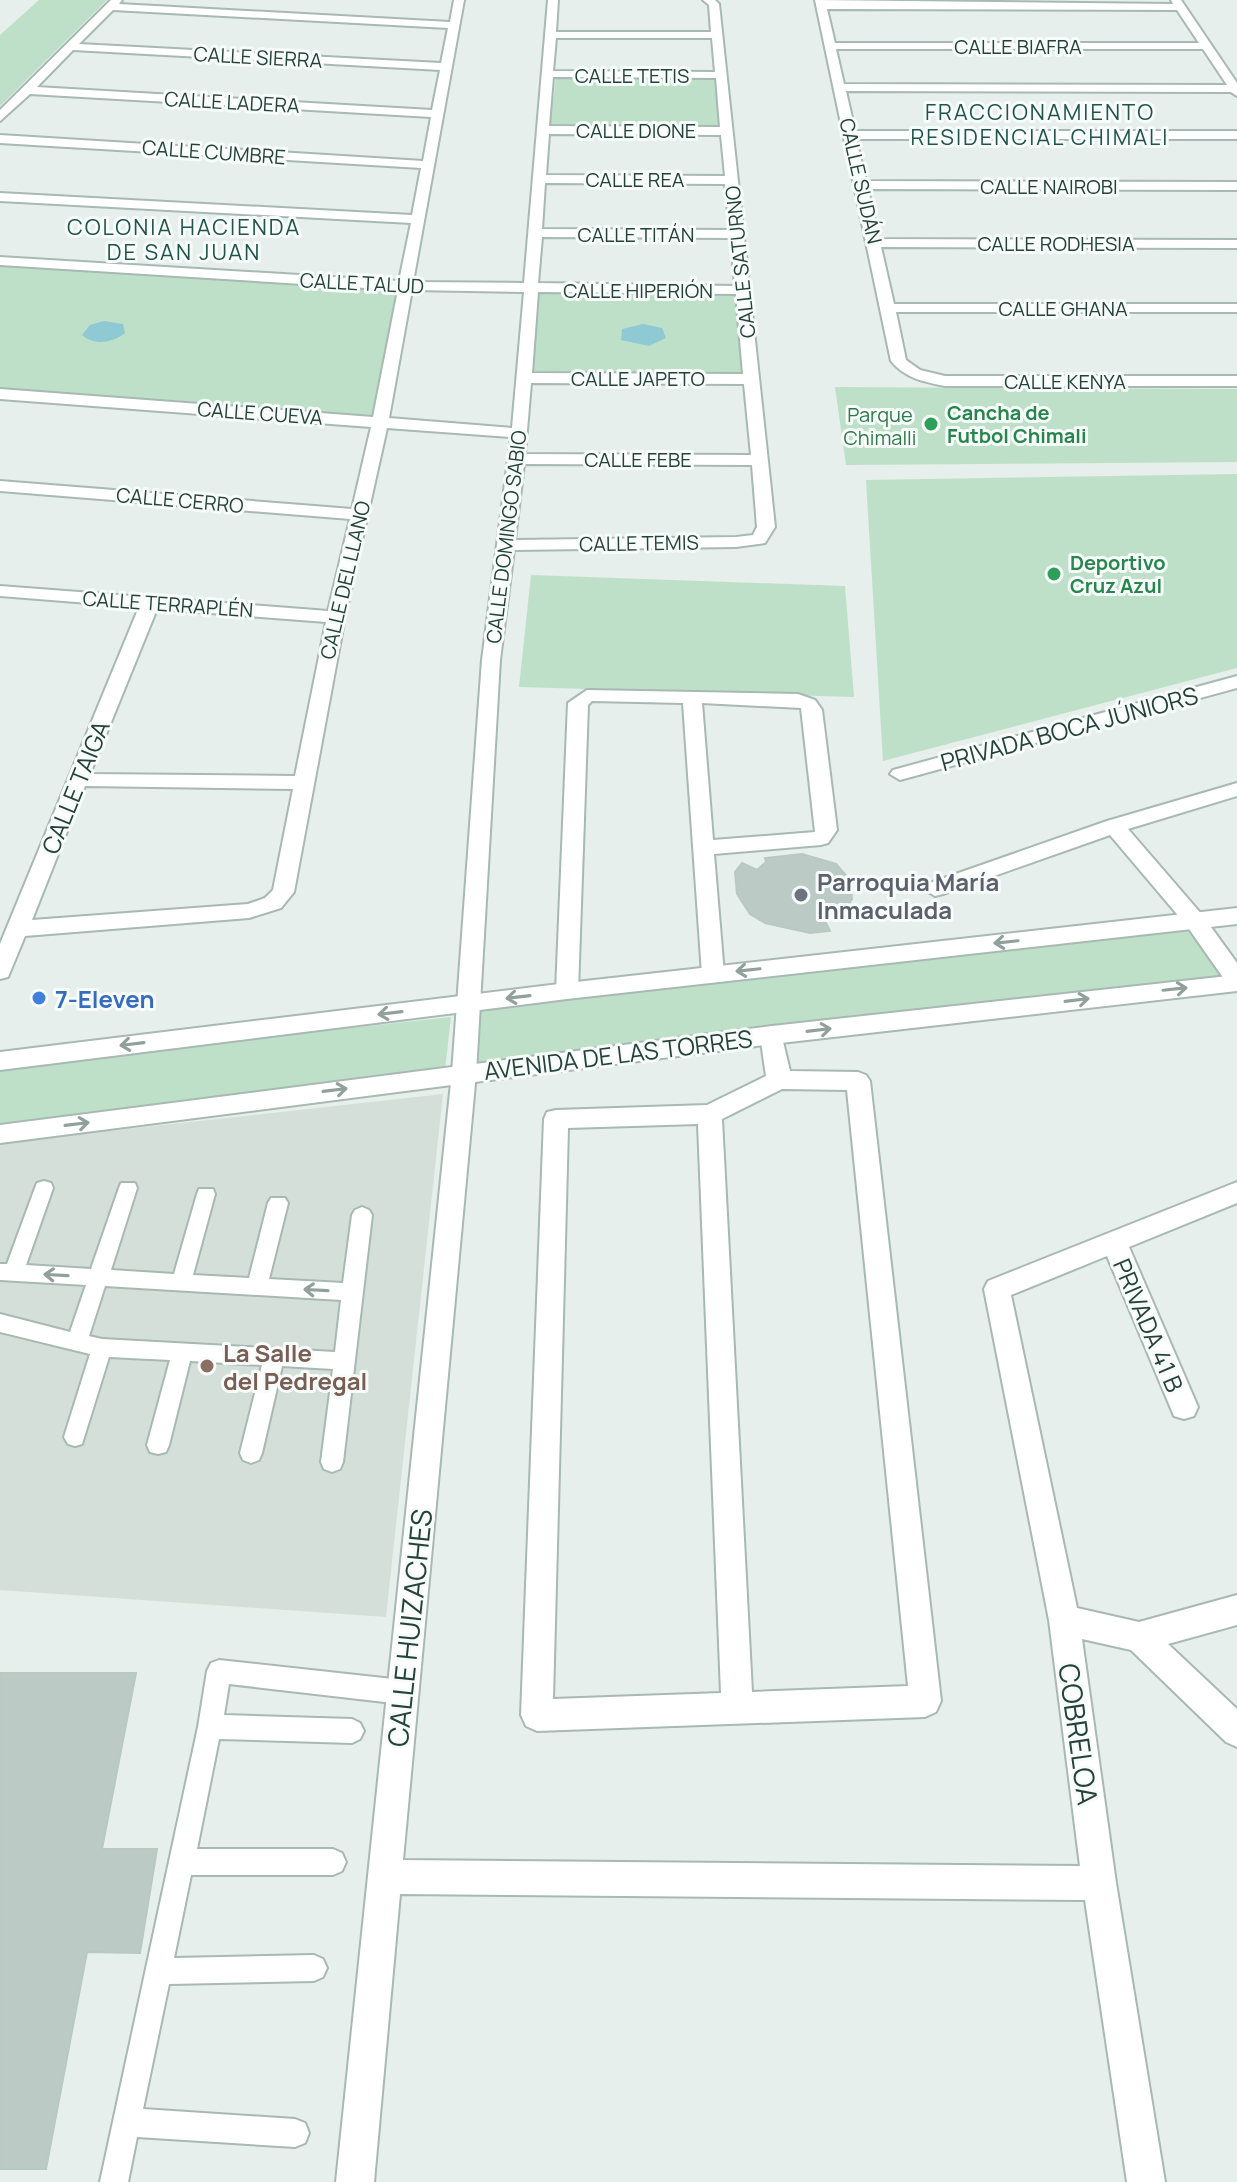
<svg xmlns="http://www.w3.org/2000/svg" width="1237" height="2182" viewBox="0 0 1237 2182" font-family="Manrope,sans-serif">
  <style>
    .built { fill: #d4dfda }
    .green { fill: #bfe0c8 }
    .water { fill: #8ec9d4 }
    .building { fill: #bbcac4; stroke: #b8c9c2; stroke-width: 2 }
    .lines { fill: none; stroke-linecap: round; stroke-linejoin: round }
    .service-casing { stroke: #a8b8b2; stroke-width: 4 }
    .minor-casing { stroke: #a8b8b2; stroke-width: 4 }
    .tertiary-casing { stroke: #a8b8b2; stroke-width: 4 }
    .service { fill: #fff; fill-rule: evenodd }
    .minor { fill: #fff; fill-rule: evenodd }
    .tertiary { fill: #fff; fill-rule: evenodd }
    .oneway { stroke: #92a09c }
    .leisure-dot { fill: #2e9e5b; stroke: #f7fbf9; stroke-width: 3 }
    .worship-dot { fill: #6b7280; stroke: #f7fbf9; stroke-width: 3 }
    .shop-dot { fill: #3f7fe0; stroke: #f7fbf9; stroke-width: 3 }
    .education-dot { fill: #8d6e63; stroke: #f7fbf9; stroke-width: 3 }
    .labels { text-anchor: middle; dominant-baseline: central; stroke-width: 6; stroke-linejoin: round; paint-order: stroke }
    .far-street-label { font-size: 20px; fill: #24423a; stroke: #f7fbf9 }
    .far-leisure-label { font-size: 20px; font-weight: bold; fill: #27864d; stroke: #f7fbf9; text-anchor: start }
    .far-park-label { font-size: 20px; fill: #2d7a4b; stroke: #f7fbf9 }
    .far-neighbourhood-label { font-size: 22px; letter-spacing: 2px; fill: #1f5548; stroke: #f7fbf9 }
    .street-label { font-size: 24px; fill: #24423a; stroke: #f7fbf9 }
    .worship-label { font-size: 24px; font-weight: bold; fill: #5b616d; stroke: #f7fbf9; text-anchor: start }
    .shop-label { font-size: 24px; font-weight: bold; fill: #366cbe; stroke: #f7fbf9; text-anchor: start }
    .education-label { font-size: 24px; font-weight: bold; fill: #785e54; stroke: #f7fbf9; text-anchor: start }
    .near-street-label { font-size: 28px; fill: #24423a; stroke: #f7fbf9 }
  </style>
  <rect width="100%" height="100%" fill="#e6efeb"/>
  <path class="built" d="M443,1094L386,1617L0,1590V1143Z"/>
  <g class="green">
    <path d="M39,0H107L0,106V35Z"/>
    <path d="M556,76L722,77L726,130L550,128Z"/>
    <path d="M0,263L397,289L377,416L0,390Z"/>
    <path d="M535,290L742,291L751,378L529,376Z"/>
    <path d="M835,387L1237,389V462L846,465Z"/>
    <path d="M1237,474V668L883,761L866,480Z"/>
    <path d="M531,575L845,586L854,697L519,687Z"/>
    <path d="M1183,919L1234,993L774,1043L474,1070L478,1005Z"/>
    <path d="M451,1017L445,1070L0,1127V1066Z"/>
  </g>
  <g class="water">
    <path d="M104,321L123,324L125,333C113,343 94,346 82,335L90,325Z"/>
    <path d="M643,324L662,328L666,338L649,346L621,340L622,329Z"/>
  </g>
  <g class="building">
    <path d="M802,854L836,864L850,880L852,899L845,910L823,917L830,931L810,933L765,923L750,914L737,894L735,872L742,863L757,870L766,862L765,858Z"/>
    <path d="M0,1673H136L102,1849H157L140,1953L87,1952L46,2169H0Z"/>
  </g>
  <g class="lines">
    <defs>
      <g id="service">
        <path d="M44,1181L51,1183L53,1188L26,1265L91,1269L119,1188L121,1183H135L137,1188L111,1270L174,1274L197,1194L199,1189H213L215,1194L193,1275L249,1278L268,1203L271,1198H285L288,1203L269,1279L343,1283L352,1215L355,1210L362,1207L369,1210L372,1215L343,1462L340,1469L332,1472L324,1469L321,1462L333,1369L282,1366L262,1453L259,1460L251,1463L243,1460L240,1453L262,1365L190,1361L169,1445L166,1452L158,1454L150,1452L147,1445L170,1360L109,1357L82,1444L75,1446L68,1444L64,1437L90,1354L0,1332V1314L70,1332L86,1285L0,1280V1264H7L35,1188L37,1183ZM105,1286L341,1300L335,1352L102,1339L89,1336Z"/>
        <path d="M219,1660L402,1680L410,1684L414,1692L410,1700L402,1704L229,1684L224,1715L352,1719L360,1723L364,1731L360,1739L352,1743L219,1739L197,1849H333L342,1853L346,1862L342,1871L333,1875H191L174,1958L314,1955L323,1959L327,1968L323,1977L314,1981L169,1984L143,2109L295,2119L305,2123L309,2133L305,2143L295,2147L137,2137L128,2182H100L198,1727L207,1671L211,1663Z"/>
      </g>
      <g id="minor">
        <path d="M111,0H122L119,4L450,22L454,0H464L413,282L524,283L548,0H558L556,32H711L709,5L703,0H715L719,4L775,527L765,543L736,547L514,550L500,660L476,1073L403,1860L1080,1866L1049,1620L984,1289L988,1281L1237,1182V1203L1129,1247L1198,1407L1194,1416L1184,1419L1174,1416L1107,1256L1011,1295L1077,1608L1139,1622L1237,1595V1625L1168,1644L1237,1709V1747L1226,1742L1131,1650L1082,1639L1116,1883L1165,2182H1127L1085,1900L400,1894L374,2182H336L452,1073L482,660L511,437L387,428L345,617L294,892L281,908L249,918L25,936L8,977L0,979V944L139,607L0,596V586L328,611L350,519L0,491V481L352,509L371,427L0,399V389L373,417L398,290L0,265V257L399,281L411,223L0,201V193L412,215L421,168L0,143V135L423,161L431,117L30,94L0,121V110ZM113,10L448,28L441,63L79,44ZM556,38H712L715,72L553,71ZM73,50L440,70L432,110L37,87ZM553,77L716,78L720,127L549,126ZM549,134L721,135L725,176L546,175ZM545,183L725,184L730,230L542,229ZM542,237L731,238L735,286L538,283ZM412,290L524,292L512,428L389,418ZM538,292L736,294L743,374L532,373ZM531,383L744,384L751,455L525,454ZM524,464L752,465L757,527L753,535L736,537L515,540ZM157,609L326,622L295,776L90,774ZM85,786L293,789L273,890L265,898L248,904L32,920Z"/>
        <path d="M815,0L1173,4L1171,0H1181L1237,83V96L1231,92L846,91L855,131H1237V139H856L866,181L1237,182V190L868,189L879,239L1237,240V248L881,247L894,304H1237V312H896L906,360L920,370L945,376H1237V386H945C924,382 905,378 891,361ZM827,9L1177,10L1199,43H835ZM836,49H1203L1227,85L844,84Z"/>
        <path d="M1237,676V688L900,780L890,774L893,770Z"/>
        <path d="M587,690L798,694L815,700L822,710L837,830L828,843L821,845L714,854L724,974L721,980L713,982L702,974L683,703L592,701L588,705L578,991L567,999L556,991L568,703ZM702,703L801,708L815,832L713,840Z"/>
        <path d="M1237,783V796L1128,829L1203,916L1237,963V988L1229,986L1187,926L1110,835L943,894L935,896L924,889L927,884L1107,821Z"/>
        <path d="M772,1026L780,1029L790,1071L858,1072L866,1075L870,1081L941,1701L936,1712L925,1717L537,1731L526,1726L521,1715L544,1119L547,1112L556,1110L707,1105L766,1076L760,1035L764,1029ZM782,1089L847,1090L908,1686L752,1692L722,1119ZM698,1124L721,1693L553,1699L568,1128Z"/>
      </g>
      <g id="tertiary">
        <path d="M1237,908V924L567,999L0,1070V1052L567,983Z"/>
        <path d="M1237,975V991L772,1044L0,1143V1125L772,1026Z"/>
      </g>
    </defs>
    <use href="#service" class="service-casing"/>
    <use href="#minor" class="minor-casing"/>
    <use href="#tertiary" class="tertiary-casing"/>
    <use href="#service" class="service"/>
    <use href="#minor" class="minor"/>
    <use href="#tertiary" class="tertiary"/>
  </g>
  <defs><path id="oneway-shaft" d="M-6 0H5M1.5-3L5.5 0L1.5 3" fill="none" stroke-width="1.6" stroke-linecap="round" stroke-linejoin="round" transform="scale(2)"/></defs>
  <g class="oneway">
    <use href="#oneway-shaft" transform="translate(1006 942) rotate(174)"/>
    <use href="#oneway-shaft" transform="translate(748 970) rotate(174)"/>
    <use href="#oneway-shaft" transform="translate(1175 989) rotate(-6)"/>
    <use href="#oneway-shaft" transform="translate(518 997) rotate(173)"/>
    <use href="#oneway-shaft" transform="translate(1077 1000) rotate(-7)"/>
    <use href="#oneway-shaft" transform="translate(390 1013) rotate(173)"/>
    <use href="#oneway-shaft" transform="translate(819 1030) rotate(-7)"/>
    <use href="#oneway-shaft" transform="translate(132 1044) rotate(173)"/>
    <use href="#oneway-shaft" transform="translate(335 1090) rotate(-7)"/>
    <use href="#oneway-shaft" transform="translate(77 1124) rotate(-7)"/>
    <use href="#oneway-shaft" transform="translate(56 1275) rotate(-177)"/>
    <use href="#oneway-shaft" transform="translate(316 1290) rotate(-177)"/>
  </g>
  <g class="leisure-dot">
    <circle cx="931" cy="424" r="8"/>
    <circle cx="1054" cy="574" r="8"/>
  </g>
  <circle class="worship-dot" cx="801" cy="895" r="8"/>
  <circle class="shop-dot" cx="39" cy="998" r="8"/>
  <circle class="education-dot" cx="207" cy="1366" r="8"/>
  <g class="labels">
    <g class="far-street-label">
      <text x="1018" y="46">CALLE BIAFRA</text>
      <text transform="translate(258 57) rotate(3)">CALLE SIERRA</text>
      <text x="632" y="75">CALLE TETIS</text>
      <text transform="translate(232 102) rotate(3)">CALLE LADERA</text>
      <text x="636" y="130">CALLE DIONE</text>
      <text transform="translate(214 152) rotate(4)">CALLE CUMBRE</text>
      <text x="635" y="179">CALLE REA</text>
      <text transform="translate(861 181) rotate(77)">CALLE SUDÁN</text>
      <text x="1049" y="186">CALLE NAIROBI</text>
      <text x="636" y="234">CALLE TITÁN</text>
      <text x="1056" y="243">CALLE RODHESIA</text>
      <text transform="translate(740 262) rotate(-96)">CALLE SATURNO</text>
      <text transform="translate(362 283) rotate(3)">CALLE TALUD</text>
      <text x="638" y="290">CALLE HIPERIÓN</text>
      <text x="1063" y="308">CALLE GHANA</text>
      <text x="638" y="378">CALLE JAPETO</text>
      <text x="1065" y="381">CALLE KENYA</text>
      <text transform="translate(260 413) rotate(4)">CALLE CUEVA</text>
      <text x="638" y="459">CALLE FEBE</text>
      <text transform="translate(180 500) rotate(5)">CALLE CERRO</text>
      <text transform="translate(506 537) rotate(-83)">CALLE DOMINGO SABIO</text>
      <text transform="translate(639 543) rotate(-1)">CALLE TEMIS</text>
      <text transform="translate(345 580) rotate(-77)">CALLE DEL LLANO</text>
      <text transform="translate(168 604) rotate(4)">CALLE TERRAPLÉN</text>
    </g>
    <g class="far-leisure-label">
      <text x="947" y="412">Cancha de<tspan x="947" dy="23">Futbol Chimali</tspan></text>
      <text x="1070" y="562">Deportivo<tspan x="1070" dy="23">Cruz Azul</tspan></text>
    </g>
    <g class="far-park-label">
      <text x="880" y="414">Parque<tspan x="880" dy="23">Chimalli</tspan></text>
    </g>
    <g class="far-neighbourhood-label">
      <text x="1040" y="112">FRACCIONAMIENTO<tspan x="1040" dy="25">RESIDENCIAL CHIMALI</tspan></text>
      <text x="184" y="227">COLONIA HACIENDA<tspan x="184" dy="25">DE SAN JUAN</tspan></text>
    </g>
    <g class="street-label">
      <text transform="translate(1069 728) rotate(-15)">PRIVADA BOCA JÚNIORS</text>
      <text transform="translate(75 787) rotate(-68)">CALLE TAIGA</text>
      <text transform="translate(618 1054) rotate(-7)">AVENIDA DE LAS TORRES</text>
      <text transform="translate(1149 1325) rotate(67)">PRIVADA 41 B</text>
    </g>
    <g class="worship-label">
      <text x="817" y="881">Parroquia María<tspan x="817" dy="28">Inmaculada</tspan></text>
    </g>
    <g class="shop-label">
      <text x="55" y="998">7-Eleven</text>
    </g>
    <g class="education-label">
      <text x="223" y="1352">La Salle<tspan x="223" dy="28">del Pedregal</tspan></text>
    </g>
    <g class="near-street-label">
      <text transform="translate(409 1628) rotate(-84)">CALLE HUIZACHES</text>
      <text transform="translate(1079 1734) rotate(82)">COBRELOA</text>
    </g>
  </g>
</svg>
